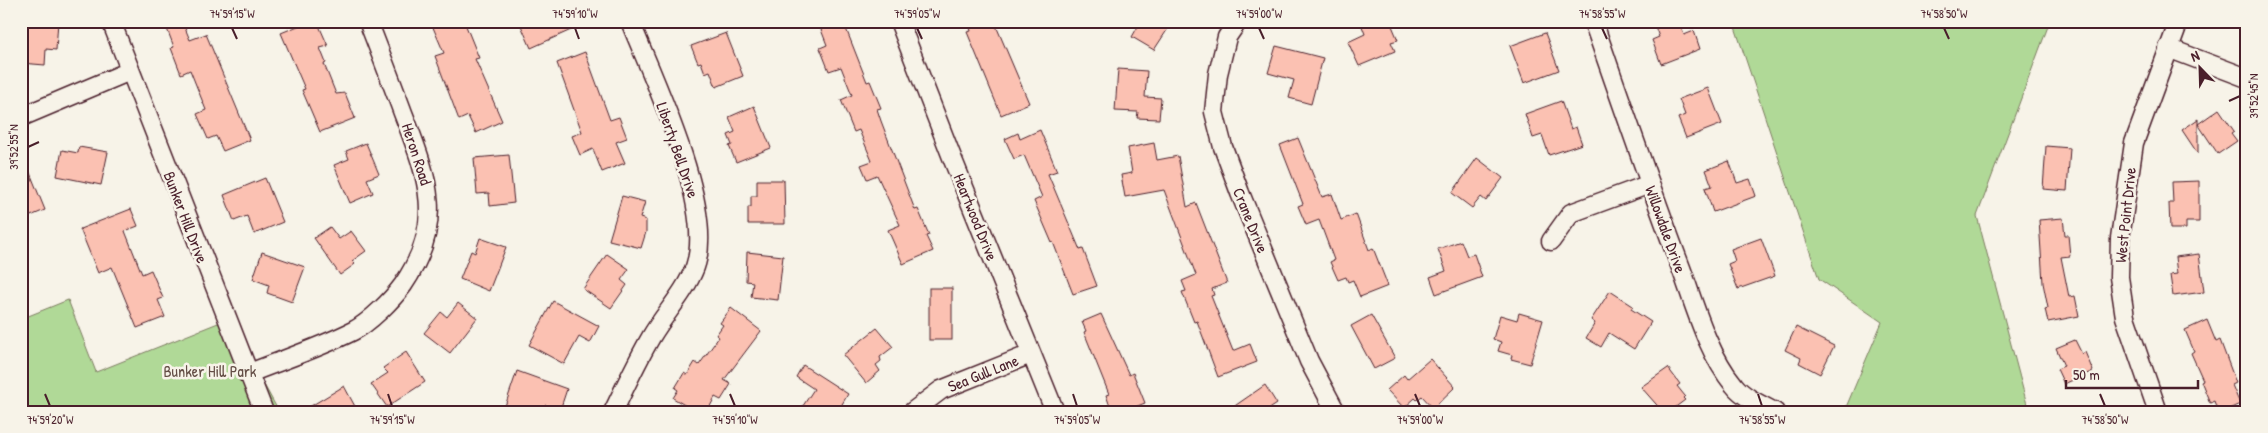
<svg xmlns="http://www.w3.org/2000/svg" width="2268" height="433" viewBox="0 0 2268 433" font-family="'Patrick Hand',sans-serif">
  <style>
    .green { fill: #b0d997; stroke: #7d7c61 }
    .building { fill: #fbc1b2; stroke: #4a1f2b }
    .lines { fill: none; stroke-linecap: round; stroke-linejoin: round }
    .minor-casing { stroke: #4a1f2b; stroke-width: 21 }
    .minor { stroke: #f7f3e8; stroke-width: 18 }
    .ticks { fill: none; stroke: #4a1f2b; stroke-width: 2 }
    .labels { text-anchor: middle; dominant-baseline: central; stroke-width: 5; stroke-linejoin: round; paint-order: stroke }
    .street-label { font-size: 16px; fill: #4a1f2b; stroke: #f7f3e8 }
    .park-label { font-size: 16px; fill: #644e46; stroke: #f7f3e8 }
    .neatline { fill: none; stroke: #4a1f2b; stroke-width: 2 }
    .ticks-label { font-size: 12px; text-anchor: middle; fill: #4a1f2b }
  </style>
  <rect width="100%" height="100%" fill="#f7f3e8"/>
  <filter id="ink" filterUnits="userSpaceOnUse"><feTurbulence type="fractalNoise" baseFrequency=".02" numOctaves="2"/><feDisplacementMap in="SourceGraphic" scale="10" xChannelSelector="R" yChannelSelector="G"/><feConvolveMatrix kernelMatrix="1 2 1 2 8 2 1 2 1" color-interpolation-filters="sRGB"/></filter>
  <g filter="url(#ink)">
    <g class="green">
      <path d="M1733,21H2050L1977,216L2029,412H1844L1882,322L1819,279Z"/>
      <path d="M68,300L96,372L228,319L279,412H21V319Z"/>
    </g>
    <g class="building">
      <path d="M21,21H58L56,50L46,49L45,65L21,63Z"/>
      <path d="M164,21H182L190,40L206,34L250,140L223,151L216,136L208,139L197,114L206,110L190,70L181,74L171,48L174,47Z"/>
      <path d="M310,21H317L328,46L320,48L326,63L324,64L336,94L345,93L355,118L320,132L302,90L305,89L281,33Z"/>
      <path d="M442,21H464L479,58L475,59L502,121L476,133L468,116L459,120L435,56L444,53L432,25Z"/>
      <path d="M519,21H591L531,48Z"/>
      <path d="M836,21H843L867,82L870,81L881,108L877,109L881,121L915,210L918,209L929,235L926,236L933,251L903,264L888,230L900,225L877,175L867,179L861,165L872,161L859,130L854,132L841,100L852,95L841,67L829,71L820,48L827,45L820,27Z"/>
      <path d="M968,21H994L1029,103L1001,115L967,32L971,31Z"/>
      <path d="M1141,21H1173L1154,50L1132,37Z"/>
      <path d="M1360,21H1390L1398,40L1391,42L1395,51L1359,66L1348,42L1365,34Z"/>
      <path d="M1653,21H1679L1684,35L1694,31L1700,49L1661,64L1652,40L1659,37Z"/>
      <path d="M726,33L743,76L716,87L710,71L705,73L701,62L698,63L691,46Z"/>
      <path d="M1545,33L1559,70L1524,83L1510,46Z"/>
      <path d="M1276,46L1323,58L1311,104L1289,98L1294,80L1268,73Z"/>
      <path d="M585,52L610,120L619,117L627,138L616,142L625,163L602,172L593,149L580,155L572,136L582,132L557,63Z"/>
      <path d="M1118,69L1147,71L1145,97L1161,98L1159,119L1137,118L1138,112L1115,111Z"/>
      <path d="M1708,88L1722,124L1686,138L1678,118L1685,115L1679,99Z"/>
      <path d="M1561,101L1571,129L1576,127L1582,144L1549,155L1542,135L1533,138L1525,114Z"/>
      <path d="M754,106L771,148L736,162L729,146L732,145L728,135L735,132L729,117Z"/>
      <path d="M2219,109L2234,131L2231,133L2237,141L2218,154L2198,124V154L2182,130L2198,119V124Z"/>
      <path d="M1040,130L1057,171L1048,174L1080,250L1083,249L1097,286L1073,294L1053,242L1052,243L1034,201L1042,197L1024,155L1014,159L1005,139L1018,133L1020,139Z"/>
      <path d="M1298,138L1322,197L1332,194L1341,220L1356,214L1369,250L1373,248L1388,286L1360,297L1353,280L1348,282L1346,277L1338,280L1330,262L1334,260L1319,220L1306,225L1298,206L1303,204L1280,145Z"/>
      <path d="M366,143L379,174L367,179L373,193L350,203L334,165L349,159L346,151Z"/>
      <path d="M1154,143L1157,160L1178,156L1187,207L1196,203L1227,283L1212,289L1214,295L1211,296L1233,351L1250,344L1257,362L1218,377L1197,321L1194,322L1182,292L1186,291L1182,281L1196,275L1164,190L1125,197L1121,175L1132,173L1128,148Z"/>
      <path d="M2046,146L2070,148L2067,191L2043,189Z"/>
      <path d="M79,147L108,152L101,185L57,176L62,150L78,153Z"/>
      <path d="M22,153L45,210L21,220V154Z"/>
      <path d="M509,155L514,203L490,206L489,193L477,194L474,158Z"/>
      <path d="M1477,158L1503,178L1486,201L1481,197L1472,208L1452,193Z"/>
      <path d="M1729,161L1737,183L1750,179L1756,196L1713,212L1705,188L1712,186L1706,170Z"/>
      <path d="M265,178L283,222L254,234L247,216L234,221L224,195Z"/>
      <path d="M757,180H784L785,224H748V207H751V196H757Z"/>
      <path d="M2199,181V222H2186V229H2170L2169,203H2173L2172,182Z"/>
      <path d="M622,196L645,202L640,218L646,220V232L641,248L609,240Z"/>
      <path d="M131,209L138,226L125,231L142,274L151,270L163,298L158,300L165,317L137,328L112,267L98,273L80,229Z"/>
      <path d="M2063,218L2065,235H2068L2070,256L2061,257L2069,297L2075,296L2079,316L2048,322L2045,309L2048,308L2043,283L2039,220Z"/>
      <path d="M330,227L339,239L351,231L366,251L352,261L355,264L340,275L314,238Z"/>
      <path d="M480,238L506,247L489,291L460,279L471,251L475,253Z"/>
      <path d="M1761,238L1775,276L1738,289L1728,264L1735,261L1731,249Z"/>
      <path d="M1461,241L1467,256L1474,254L1482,277L1436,294L1430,277L1446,271L1438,249Z"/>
      <path d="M262,252L305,267L292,302L267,293L269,285L253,279Z"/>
      <path d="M747,252L783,256L778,300L751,297L753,282L746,281Z"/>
      <path d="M607,254L629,269L621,280L627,285L611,308L583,289Z"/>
      <path d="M2199,254L2204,292L2173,296L2170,275L2177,274L2175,257Z"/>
      <rect x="929" y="288" width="23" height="52"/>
      <path d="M1610,291L1633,306L1631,309L1651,322L1634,349L1609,333L1601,347L1586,338L1595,323L1591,320Z"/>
      <path d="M553,301L599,326L590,343L579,337L564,364L529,345Z"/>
      <path d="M458,303L477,318L450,353L424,333L441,312L447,317Z"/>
      <path d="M731,308L761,331L724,380L731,384L721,400L715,397L707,412H696L673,398L678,390L675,388L684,373L687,375L695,362L699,365L719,337L716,335L723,325L720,323Z"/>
      <path d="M1519,313L1543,320L1530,364L1511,359L1512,355L1498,351L1501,342L1493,339L1500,315L1517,320Z"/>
      <path d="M1101,314L1129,375L1133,373L1145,403L1135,407L1137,412H1112L1106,395L1109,394L1084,332L1086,331L1082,322Z"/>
      <path d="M1371,315L1395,358L1374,369L1351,326Z"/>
      <path d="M2207,320L2216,342L2220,340L2236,383L2232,385L2240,404L2222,412H2218L2214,401L2210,403L2201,381L2203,380L2191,353L2194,351L2185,330Z"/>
      <path d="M1796,327L1834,346L1820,374L1799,363L1801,358L1785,350Z"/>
      <path d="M877,328L893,347L880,357L881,361L876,365L880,371L866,383L843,355Z"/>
      <path d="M2075,340L2082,354L2085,352L2093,371L2064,384L2057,369L2064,366L2056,348Z"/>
      <path d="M406,352L425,382L387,407L371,384L388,373L383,368Z"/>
      <path d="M1430,359L1455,387L1433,408L1422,396L1417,400L1415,398L1404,408L1387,390L1404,375L1407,379Z"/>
      <path d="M803,365L848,394L838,411L831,406L828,412H799L814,389L796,377Z"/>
      <path d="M1668,368L1680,384L1677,386L1685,396L1683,398L1685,400L1669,412H1663L1641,387Z"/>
      <path d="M517,371L567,389L560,410L545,405L543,412H503Z"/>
      <path d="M1265,385L1277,404L1265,412H1226Z"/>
      <path d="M344,386L358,412H301Z"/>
    </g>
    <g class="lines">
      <defs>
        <g id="minor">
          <path d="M111,21L264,412"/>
          <path d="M899,21L953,160L1055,412"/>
          <path d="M1238,21L1227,37L1218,74L1214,112L1223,147L1240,193L1309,361L1336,412"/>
          <path d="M1593,21C1622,104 1650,186 1681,268C1695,306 1707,352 1734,385C1743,397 1761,405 1775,412"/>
          <path d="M2168,48L2247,78"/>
          <path d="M21,117L130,71"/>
          <path d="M1551,241L1571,213L1650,184"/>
          <path d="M247,374C282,360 319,348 353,331C369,323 392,300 403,285C446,222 428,178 403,113C392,83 380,52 368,21"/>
          <path d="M613,412C625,387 637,361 651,337C665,313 685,293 695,267C716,208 653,79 630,21"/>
          <path d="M912,412L941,390L1031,354"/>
          <path d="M2158,412L2125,317L2119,277L2120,238L2134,143L2179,21"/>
        </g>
      </defs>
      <use href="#minor" class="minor-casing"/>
      <use href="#minor" class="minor"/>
    </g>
  </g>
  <path class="ticks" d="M232,28L237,39M575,28L579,39M917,28L922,39M1259,28L1264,39M1602,28L1607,39M1944,28L1949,39M2229,101L2240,96M28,147L39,142M45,394L50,406M388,394L392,406M730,394L735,406M1073,394L1077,406M1415,394L1420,406M1758,394L1762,406M2100,394L2105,406"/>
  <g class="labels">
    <g class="street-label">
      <text transform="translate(678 150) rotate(71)">Liberty Bell Drive</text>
      <text transform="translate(417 154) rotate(72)">Heron Road</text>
      <text transform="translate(2125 215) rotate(-84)">West Point Drive</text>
      <text transform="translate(186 217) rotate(69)">Bunker Hill Drive</text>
      <text transform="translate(976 217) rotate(68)">Heartwood Drive</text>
      <text transform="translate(1251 220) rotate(68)">Crane Drive</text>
      <text transform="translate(1666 229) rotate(70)">Willowdale Drive</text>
      <text transform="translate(983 373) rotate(-22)">Sea Gull Lane</text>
    </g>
    <g class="park-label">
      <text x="210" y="371">Bunker Hill Park</text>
    </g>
  </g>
  <rect width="2268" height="433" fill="none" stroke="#f7f3e8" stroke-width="55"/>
  <g transform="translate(2200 68) rotate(337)" stroke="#f7f3e8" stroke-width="4" paint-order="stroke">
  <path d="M0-4L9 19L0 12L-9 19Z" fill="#4a1f2b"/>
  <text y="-8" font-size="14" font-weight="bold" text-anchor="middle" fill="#4a1f2b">N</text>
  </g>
  <path d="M2066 380v8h132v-8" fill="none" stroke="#4a1f2b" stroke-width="2.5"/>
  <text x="2073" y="380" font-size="15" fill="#4a1f2b" stroke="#f7f3e8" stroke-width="4" paint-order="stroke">50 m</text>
  <rect x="28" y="28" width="2212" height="378" class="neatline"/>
  <g class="ticks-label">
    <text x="232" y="18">74°59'15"W</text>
    <text x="575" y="18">74°59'10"W</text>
    <text x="917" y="18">74°59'05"W</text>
    <text x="1259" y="18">74°59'00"W</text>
    <text x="1602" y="18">74°58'55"W</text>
    <text x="1944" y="18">74°58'50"W</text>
    <text transform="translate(2254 96) rotate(-90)" y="4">39°52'45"N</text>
    <text transform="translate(14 147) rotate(-90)" y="4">39°52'55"N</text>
    <text x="50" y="424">74°59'20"W</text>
    <text x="392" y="424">74°59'15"W</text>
    <text x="735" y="424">74°59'10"W</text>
    <text x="1077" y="424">74°59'05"W</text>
    <text x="1420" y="424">74°59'00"W</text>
    <text x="1762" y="424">74°58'55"W</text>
    <text x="2105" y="424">74°58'50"W</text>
  </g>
</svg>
